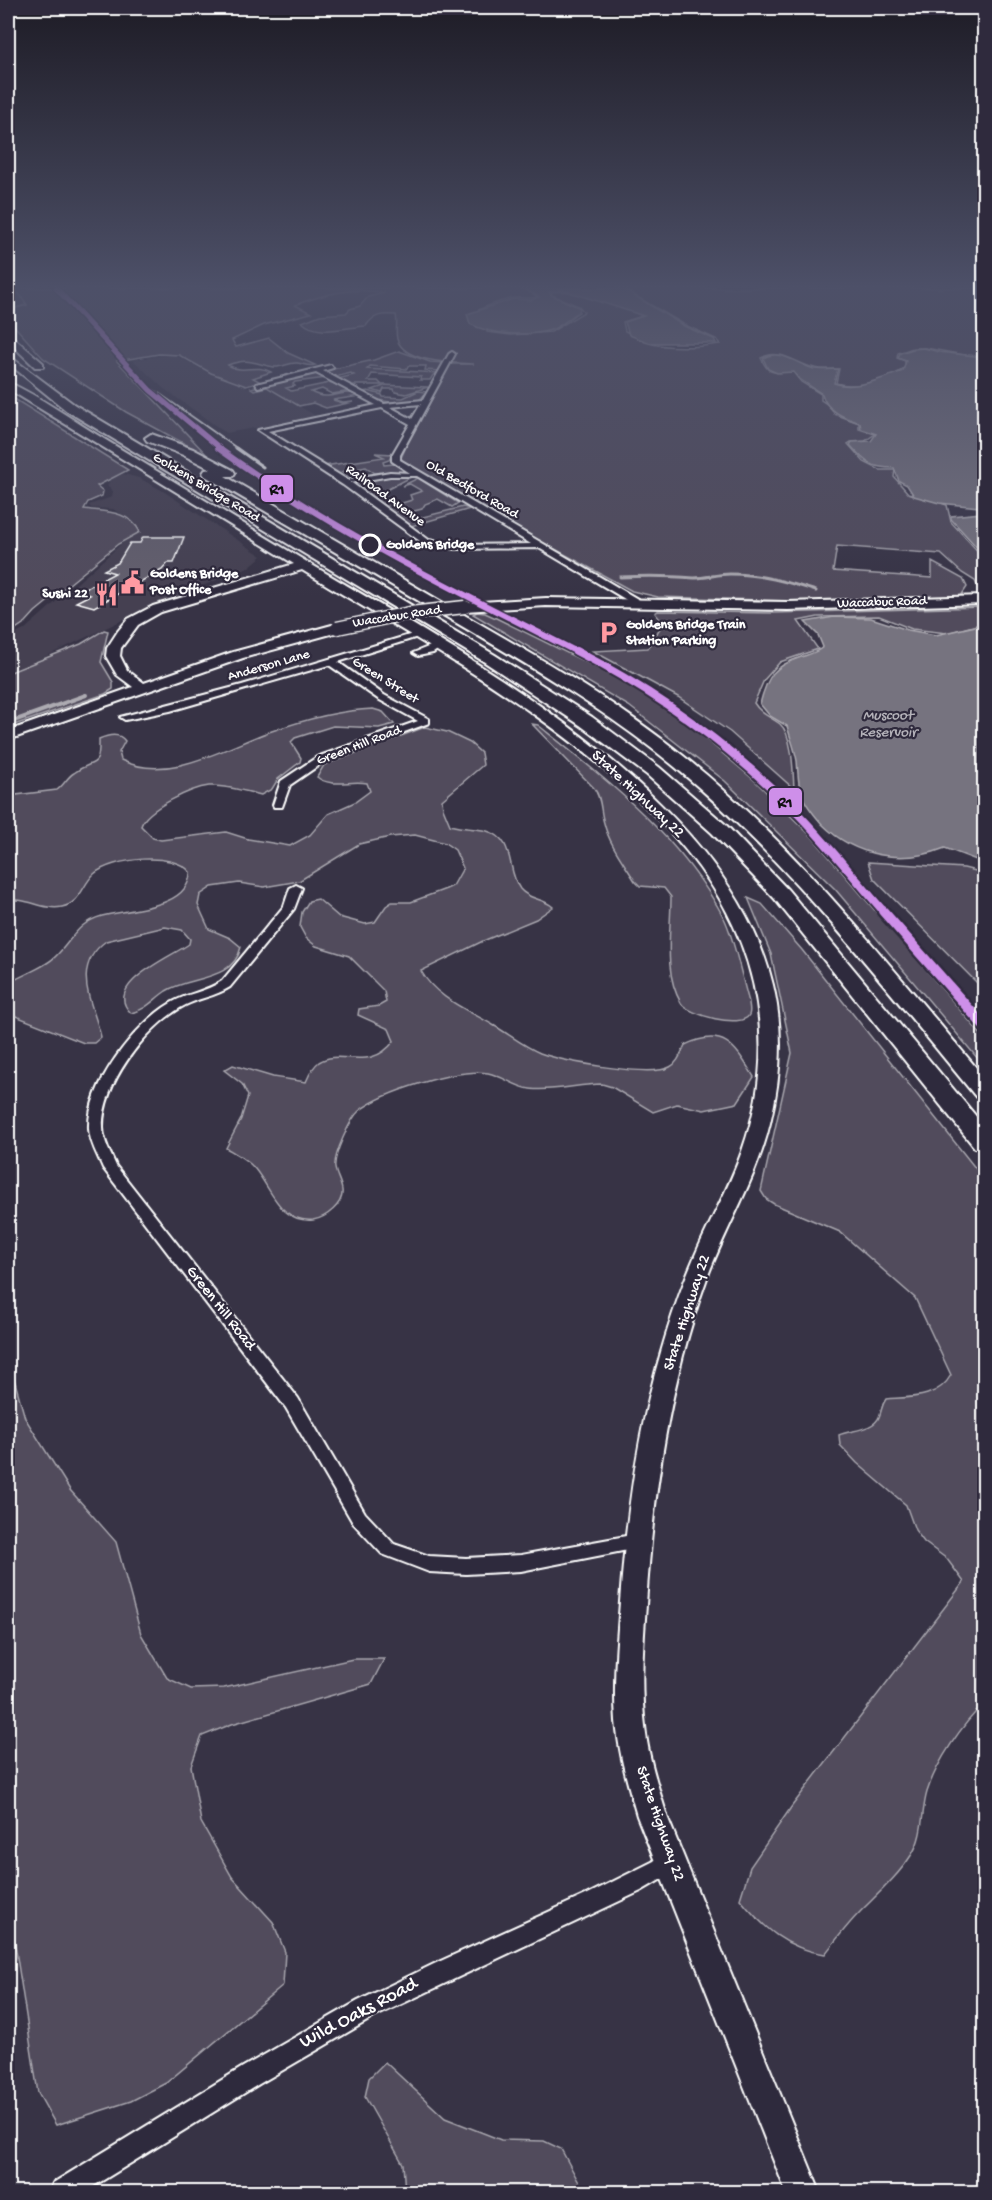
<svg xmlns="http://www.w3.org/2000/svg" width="992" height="2200" viewBox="0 0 992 2200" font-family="'Gochi Hand',sans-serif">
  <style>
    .built { fill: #444051 }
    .green { fill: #514c5c; stroke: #a8a6ae; stroke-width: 1.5 }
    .water { fill: #76737f; stroke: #adabb2; stroke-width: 1.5 }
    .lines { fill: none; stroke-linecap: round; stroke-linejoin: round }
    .stream-far2 { stroke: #adabb2; stroke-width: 2 }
    .stream-far1 { stroke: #adabb2; stroke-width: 3 }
    .stream { stroke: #adabb2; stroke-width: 4 }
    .building { fill: #635f6d; stroke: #fff; stroke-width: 1.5 }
    .street-casing { stroke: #fff; stroke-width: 4 }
    .secondary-casing { stroke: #fff; stroke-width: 4 }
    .highway-casing { stroke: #fff; stroke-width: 4 }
    .street { fill: #2f2a3d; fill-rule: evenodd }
    .secondary { fill: #2f2a3d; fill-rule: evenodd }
    .highway { fill: #2f2a3d; fill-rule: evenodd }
    .rail-far1 { stroke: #fff; stroke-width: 2 }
    .rail { stroke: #fff; stroke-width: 3 }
    .secondary-bridge-casing { stroke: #fff; stroke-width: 15; stroke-linecap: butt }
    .secondary-bridge { stroke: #2f2a3d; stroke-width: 12 }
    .rail-1-far3-casing { stroke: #2f2a3d; stroke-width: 8 }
    .rail-1-far2-casing { stroke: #2f2a3d; stroke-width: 9 }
    .rail-1-far1-casing { stroke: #2f2a3d; stroke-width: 12 }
    .rail-1-casing { stroke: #2f2a3d; stroke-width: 15 }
    .rail-1-far3 { stroke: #ce8fe9; stroke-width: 5 }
    .rail-1-far2 { stroke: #ce8fe9; stroke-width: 6 }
    .rail-1-far1 { stroke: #ce8fe9; stroke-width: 8 }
    .rail-1 { stroke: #ce8fe9; stroke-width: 10 }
    .stop-dot { fill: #2f2a3d; stroke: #fff; stroke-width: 3 }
    .labels { text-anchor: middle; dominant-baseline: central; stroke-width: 4.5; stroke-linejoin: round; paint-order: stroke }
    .far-street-label { font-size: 14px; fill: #fff; stroke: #2f2a3d }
    .far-stop-label { font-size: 14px; font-weight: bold; fill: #fff; stroke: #2f2a3d; text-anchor: start }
    .far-poi-label { font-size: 14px; font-weight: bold; fill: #fff; stroke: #2f2a3d; text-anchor: start }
    .far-water-label { font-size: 15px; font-style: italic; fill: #b4b2b9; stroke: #2f2a3d }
    .street-label { font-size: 16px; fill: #fff; stroke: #2f2a3d }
    .near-street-label { font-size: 20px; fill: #fff; stroke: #2f2a3d }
    .line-badge { stroke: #2f2a3d; stroke-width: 2 }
    .pale-badge-label { font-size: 16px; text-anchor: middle; font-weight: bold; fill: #111 }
  </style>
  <rect width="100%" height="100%" fill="#373345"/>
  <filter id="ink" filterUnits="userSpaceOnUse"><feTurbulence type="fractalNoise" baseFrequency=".0167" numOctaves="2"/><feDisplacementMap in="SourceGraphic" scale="12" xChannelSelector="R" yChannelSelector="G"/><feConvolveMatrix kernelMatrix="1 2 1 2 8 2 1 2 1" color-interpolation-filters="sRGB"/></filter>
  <g filter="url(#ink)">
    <g class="built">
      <path d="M173,354L209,373L254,390L266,387L318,417L226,433L163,388L133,360Z"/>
      <path d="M124,474L139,478L163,491L262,556L249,567L148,608L30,664L8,671V638L24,630L137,530L128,518L113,509L91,508L89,505L112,497L113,492L107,485L112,478Z"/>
    </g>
    <g class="green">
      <path d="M8,288H509L527,290L538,297C529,299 522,297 513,298C507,299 480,308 477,311L485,322L487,332L511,335L551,332L584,312L579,306L552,295L551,292C583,289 613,303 642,316L623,322L625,331C633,334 637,339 645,342C667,349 698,347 720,344L716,339L685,325L622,288H984V356L964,355L926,348H913L898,353L897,358L905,361V367C892,380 854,389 836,383L839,369C832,369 823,370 815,368C798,365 780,347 761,358C769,377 775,372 793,372L801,382L821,394V400L831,407L834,414L859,423V429L875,434L865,441L851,442L848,444L864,462L880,470H895L894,477L908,493L947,505L951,522L983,557L984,593L980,592L975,581L962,573L941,554L837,546L833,571L932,578V562L963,579L967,587L961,596L826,602L658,597L632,591L614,581L505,522L405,464L401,458L406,447L451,364H474C454,363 404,363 397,339C395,331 398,323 396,315C383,314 374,314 366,326C347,327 317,337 302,322L320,315L346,313L350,309L360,306L368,297L385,293C355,286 324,294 295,305L311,313L264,325L232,340L236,347L269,338L288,353L315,365C307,367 305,364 297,363C290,362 281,368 274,367C254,364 250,357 228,365C244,375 255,363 271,372L253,378L261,382L246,386L211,373L179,355L159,354L117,361L209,457L126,412L43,358L8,319Z"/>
      <path d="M399,351L430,362L445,363L440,371L425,370L426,366H409L406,369L370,366L367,369L439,373L433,375L430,380H420L421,377L372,374L368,381H378L382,385L428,387L406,394L395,392L394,389H384L382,393L372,390L387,385H348L337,379L354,375L351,373L335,377L324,371L374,360Z"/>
      <path d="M312,373L327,378L295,382L293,384L295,386L286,388L291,391L334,382L351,391L332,394L322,389L311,392C330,403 344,387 360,396L333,400L343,403L353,402L326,408L313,403L299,406L267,387L254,390L251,388Z"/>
      <path d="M368,391L382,395L383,397L403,398L418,391L427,392L419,400C397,404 382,404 362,392Z"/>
      <path d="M8,395L128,470L97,486L103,491L102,496L88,502L84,509C104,512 129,510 140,532L118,544L35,612L26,622L8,634Z"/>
      <path d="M375,453L392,454L389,460L383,462L384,465L394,464L409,472L375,473L366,467L342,472L348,477L344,478L324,466L384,457Z"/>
      <path d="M413,476L388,489L383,497L399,504L412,500L410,495L422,491L410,484L402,486L418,478L458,503L452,507L438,499L425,504L422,509L410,512L419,518L463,507L470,509L411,526L353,484L388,477Z"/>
      <path d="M984,607V623L947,633L912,629L879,616L818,617L798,621L818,649L780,662L764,680L754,703C760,713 770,717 780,724C793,735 793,773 794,789L730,732L678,697L593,651L648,648L663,623L655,613L658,611L774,613Z"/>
      <path d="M477,612L485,613L496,618L626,682L681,718L754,780L812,837L984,1038V1066L835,889L725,781L629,706L473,614Z"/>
      <path d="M104,630L108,631L101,662L113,682V689L105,694L8,727V673L81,644Z"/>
      <path d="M373,709L383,712L394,724L379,728L333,726L295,738L291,742L301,758L300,762L278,779L272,789L261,795C245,791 225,785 209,786C192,788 146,809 141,826L153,838L161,840L226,832L248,839L290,846L310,835L328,814L355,802L370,791L367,783C351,780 330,788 317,777L324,765L425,727L447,732L470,743L481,753L483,765L442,800L443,808L450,825C463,829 476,828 487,831C516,839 506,870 520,889C529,900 543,898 553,907L536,919L483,941L421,971C436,998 468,1010 493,1025C509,1034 523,1046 540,1053C562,1061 651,1078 670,1067C678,1063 681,1053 685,1045C725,1026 736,1048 754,1077L737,1103L704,1110L677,1104L653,1112L612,1087L602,1084C579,1084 553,1092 530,1089C515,1087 503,1076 488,1073C458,1068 383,1092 359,1111C350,1119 333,1156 335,1168C336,1175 341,1182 342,1190C344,1204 326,1218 313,1220C280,1223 272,1190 255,1169C248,1160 236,1154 226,1148L241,1119L248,1096L242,1084L224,1070L233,1065L273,1077L306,1082C309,1075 312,1067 319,1062C341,1048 370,1073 394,1041L389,1029L358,1015L359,1009L379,1006L386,1002L384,991L349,956L316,946L306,938L300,927L302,912L309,901L318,899L339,917L365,924L375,922L386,906L392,902H411L446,889L453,886L463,868L455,850L445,843L415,835L390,837L359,844L299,881L264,887L239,883L212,887L200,895L198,905L209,929L230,938L241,947C233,982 190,976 166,991C154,999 146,1010 131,1013C101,985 173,956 189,944L190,939L182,930L165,927L106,941C69,968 94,1005 101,1037L94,1043H84L13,1015L10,1010L9,983C24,974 46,967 57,955C73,939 77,923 102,916C127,909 190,909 190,872C174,851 112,858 94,874C82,885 81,903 62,907C43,911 25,896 8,901V796L57,790C64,785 67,777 74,773C93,758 100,771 99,739C108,735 119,732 125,741L119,752L121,760C167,783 223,749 266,733C300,721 337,710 373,709Z"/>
      <path d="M532,724L538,725C608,781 681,837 724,918C734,937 742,979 749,1002C749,1006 751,1011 749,1015C742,1029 688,1015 681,1003C663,973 671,931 671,897L664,888L640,886L635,881C624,863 609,844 604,823C600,810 602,799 594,788Z"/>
      <path d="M868,862L964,868L984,873V990L874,879Z"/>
      <path d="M748,898L762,904L802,950L984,1179V1704C962,1724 936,1763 927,1792C921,1812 924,1835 912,1854C898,1876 879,1893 860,1912C847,1925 836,1940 825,1954C786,1949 763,1927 740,1899L750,1867L792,1806L964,1582L947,1559L924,1542L915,1530L906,1505L857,1463L840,1445L839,1435C851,1430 874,1430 879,1417C882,1410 881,1406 886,1399C910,1397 938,1399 951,1375L915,1298L840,1232L774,1204L766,1199L761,1191L792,1053L771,954Z"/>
      <path d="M8,1357L25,1418L70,1490L116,1542L141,1634L167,1678L191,1689L224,1688L353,1659H384L371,1684L232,1724L202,1736L191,1766L201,1822L232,1877L273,1922L285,1952L283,1985L166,2083L131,2101L56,2125L38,2093L8,1899L10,1789L8,1784Z"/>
      <path d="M385,2062L445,2118L501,2140L544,2141L561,2149L584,2192H405L403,2164L365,2097L369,2078Z"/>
    </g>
    <g class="water">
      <path d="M515,288H622L684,326L714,339L716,343H650L629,335L625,322L644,316L563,290L549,292L551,295L580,308L579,312C570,317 561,327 551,330C528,337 491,335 470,324L467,314L514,299L531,300L539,297L524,289Z"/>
      <path d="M924,348L939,352L984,357V555L951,519V516L981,513L979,507L939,503L914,496L907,485L899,481L894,468C869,468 866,462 850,445L852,442L871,441L876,434L861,429L860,423C845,418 826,411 822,394L798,378L794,372L777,373L768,369L763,358C780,348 798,365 814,369C821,370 831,369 838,369L834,383C855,391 882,378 903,371L906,361L898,358L900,353L913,349Z"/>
      <path d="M834,617L871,618L908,630L936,635L984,624V863L945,848C902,865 855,857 822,824C815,816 805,804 801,793C798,784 798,771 797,761C795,749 790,737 787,726L770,716L760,704C767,676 774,666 801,657C810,654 816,653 823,647L818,635L805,622Z"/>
    </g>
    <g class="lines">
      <path class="stream-far2" d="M8,310L27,305L15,288"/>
      <path class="stream-far1" d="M620,577C645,576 669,576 694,578C706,578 718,574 730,574C760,574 788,582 816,591"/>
      <path class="stream" d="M8,723L86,695"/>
    </g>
    <path class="building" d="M143,537H184L174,563H168L162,570L94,607L76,602L90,595L79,592L115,573L104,570L118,563L130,543H140Z"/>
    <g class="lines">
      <defs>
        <g id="street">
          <path d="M452,352L455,354L400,455V460L641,601V605H635L539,548L456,549L424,544L343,485L258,430L376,405L316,373L258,387L256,384L331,365L333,368L323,371L384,404L423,400L449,354ZM421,404L412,419L390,407ZM382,408L410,424L392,455V461L410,473L390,472L350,479V483L390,476H417L531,544L456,545L429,540L349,481L268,431Z"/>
          <path d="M416,633L424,635L338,662L384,695L429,719V723L325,761L290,785L282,807H274L273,805L281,781L317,757L418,721L378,699L329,665L170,711L125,720L120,717L242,685Z"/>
          <path d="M438,643L443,646L433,653L418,656L413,653Z"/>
          <path d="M296,885L302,888L294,909L230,987C215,997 196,998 180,1008C144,1030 102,1084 103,1128C103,1141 111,1154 116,1166L298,1398L365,1513L394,1544L429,1556L466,1558L521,1555L637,1534L643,1537L646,1542L643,1547L521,1571L466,1574L429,1572L382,1554L353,1523L286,1408L103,1168C98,1156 90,1143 89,1129C87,1085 135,1024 171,1003C187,993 206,992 222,981L284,906L290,888Z"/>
          <path d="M670,1853L677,1856L680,1863L677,1870L641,1891L374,2017L259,2084L84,2192H50L53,2183L243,2067L358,2001L434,1964L588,1894Z"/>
        </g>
        <g id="secondary">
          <path d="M8,382C41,397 72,420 104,439C165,476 226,513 287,550C449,648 724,785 773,985C784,1030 781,1078 770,1123C757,1178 727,1225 707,1278C669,1383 653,1494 646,1605C643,1645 640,1686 645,1726C648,1757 658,1786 667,1816L820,2192H786L637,1816C628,1785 619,1754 616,1721C613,1682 617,1642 620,1602C626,1518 637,1433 661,1352C670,1321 680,1290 693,1260C708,1224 729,1189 742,1151C783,1035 754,924 672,834C570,721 430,648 302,570L161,612L138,625L121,648L120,656L127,670L144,683L233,652L332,625H342L343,628L342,631L243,658L8,740V731L133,687L117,675L106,656L107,648L118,631L128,619L153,606L294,564L8,389Z"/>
          <path d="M984,596V604L788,610L546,606L465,611L459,607L465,603L546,598L788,602Z"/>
        </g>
        <g id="highway">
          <path d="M8,333L43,363V367H35L8,341Z"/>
          <path d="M8,355L75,405L495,655L592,717L659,767L726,825L788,890L984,1126V1150L975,1148L774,898L712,833L647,775L580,725L483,661L67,411L8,363Z"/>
          <path d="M151,434L193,449L233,470L235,473L233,476H225C303,521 381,567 459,612C538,657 616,701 686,758C800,850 890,966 984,1077V1099L976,1097C881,982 790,863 675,767C605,709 526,664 448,618C367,571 286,523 205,476L203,473L205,470L211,469L183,455L147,441L145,438Z"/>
        </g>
      </defs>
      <use href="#street" class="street-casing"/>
      <use href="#secondary" class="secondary-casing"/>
      <use href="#highway" class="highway-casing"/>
      <use href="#street" class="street"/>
      <use href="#secondary" class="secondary"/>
      <use href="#highway" class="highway"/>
      <path class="rail-far1" d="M153,389L238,449"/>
      <path class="rail" d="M236,448L263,467"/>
      <defs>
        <path id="secondary-bridge" d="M337,628L410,613L465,607"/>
      </defs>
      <use href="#secondary-bridge" class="secondary-bridge-casing"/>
      <use href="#secondary-bridge" class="secondary-bridge"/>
      <defs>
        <path id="rail-1-far3" d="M56,288L150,390L221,449"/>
        <path id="rail-1-far2" d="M218,448C331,530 455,590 579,653"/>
        <path id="rail-1-far1" d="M576,651C660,694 735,749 800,816C830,847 857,881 885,913"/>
        <path id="rail-1" d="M883,911L984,1026"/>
      </defs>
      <use href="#rail-1-far3" class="rail-1-far3-casing"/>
      <use href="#rail-1-far2" class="rail-1-far2-casing"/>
      <use href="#rail-1-far1" class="rail-1-far1-casing"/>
      <use href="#rail-1" class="rail-1-casing"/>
      <use href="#rail-1-far3" class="rail-1-far3"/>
      <use href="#rail-1-far2" class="rail-1-far2"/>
      <use href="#rail-1-far1" class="rail-1-far1"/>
      <use href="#rail-1" class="rail-1"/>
    </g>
  </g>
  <linearGradient id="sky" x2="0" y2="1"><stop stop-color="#1e1c26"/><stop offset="0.48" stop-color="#4d5068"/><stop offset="1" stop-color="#4d5068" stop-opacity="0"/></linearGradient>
  <rect width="992" height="596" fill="url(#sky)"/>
  <defs>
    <symbol id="civic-bare" viewBox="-9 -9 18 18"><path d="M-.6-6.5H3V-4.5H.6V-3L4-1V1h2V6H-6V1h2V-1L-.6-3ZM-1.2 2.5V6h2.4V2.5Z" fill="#ff9aa2" stroke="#2f2a3d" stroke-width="2.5" paint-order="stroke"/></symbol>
    <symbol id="restaurant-bare" viewBox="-9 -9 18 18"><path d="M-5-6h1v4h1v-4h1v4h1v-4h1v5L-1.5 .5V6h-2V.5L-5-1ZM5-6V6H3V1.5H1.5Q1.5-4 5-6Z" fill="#ff9aa2" stroke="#2f2a3d" stroke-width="2.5" paint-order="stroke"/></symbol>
    <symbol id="parking-bare" viewBox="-9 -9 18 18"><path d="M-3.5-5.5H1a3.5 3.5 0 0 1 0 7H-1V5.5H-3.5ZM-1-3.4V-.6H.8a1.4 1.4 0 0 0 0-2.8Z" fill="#ff9aa2" stroke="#2f2a3d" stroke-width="2.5" paint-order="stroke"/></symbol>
  </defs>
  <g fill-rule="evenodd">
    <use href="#civic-bare" x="116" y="566" width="33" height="33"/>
    <use href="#restaurant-bare" x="90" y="578" width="33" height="33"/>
    <use href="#parking-bare" x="592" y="616" width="33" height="33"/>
  </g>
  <circle class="stop-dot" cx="370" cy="545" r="10"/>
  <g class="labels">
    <g class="far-street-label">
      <text transform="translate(206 488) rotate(31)">Goldens Bridge Road</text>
      <text transform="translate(472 490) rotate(30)">Old Bedford Road</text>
      <text transform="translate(385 496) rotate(36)">Railroad Avenue</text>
      <text transform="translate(882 603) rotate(-2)">Waccabuc Road</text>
      <text transform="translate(397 617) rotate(-9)">Waccabuc Road</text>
      <text transform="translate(269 666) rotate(-16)">Anderson Lane</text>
      <text transform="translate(385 681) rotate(32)">Green Street</text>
      <text transform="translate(359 746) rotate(-21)">Green Hill Road</text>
    </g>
    <g class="far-stop-label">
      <text x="386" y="545">Goldens Bridge</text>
    </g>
    <g class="far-poi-label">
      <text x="150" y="574">Goldens Bridge<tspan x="150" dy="16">Post Office</tspan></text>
      <text x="88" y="594" text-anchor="end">Sushi 22</text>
      <text x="626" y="625">Goldens Bridge Train<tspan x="626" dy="16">Station Parking</tspan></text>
    </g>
    <g class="far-water-label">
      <text x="888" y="716">Muscoot<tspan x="888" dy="17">Reservoir</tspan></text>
    </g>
    <g class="street-label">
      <text transform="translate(637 795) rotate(43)">State Highway 22</text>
      <text transform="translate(220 1309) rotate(52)">Green Hill Road</text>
      <text transform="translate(688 1313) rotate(-72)">State Highway 22</text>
      <text transform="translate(659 1824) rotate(71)">State Highway 22</text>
    </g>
    <g class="near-street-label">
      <text transform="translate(359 2014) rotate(-28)">Wild Oaks Road</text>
    </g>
  </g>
  <g class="line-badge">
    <rect x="260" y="474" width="34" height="29" rx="6" fill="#ce8fe9"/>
    <rect x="768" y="787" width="35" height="29" rx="6" fill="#ce8fe9"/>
  </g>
  <g class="pale-badge-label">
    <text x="277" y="494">R1</text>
    <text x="785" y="807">R1</text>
  </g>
  <rect width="992" height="2200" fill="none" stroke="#2f2a3d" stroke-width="30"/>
  <rect x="15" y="15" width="962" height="2170" fill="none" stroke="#fff" stroke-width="2" filter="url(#ink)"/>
</svg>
